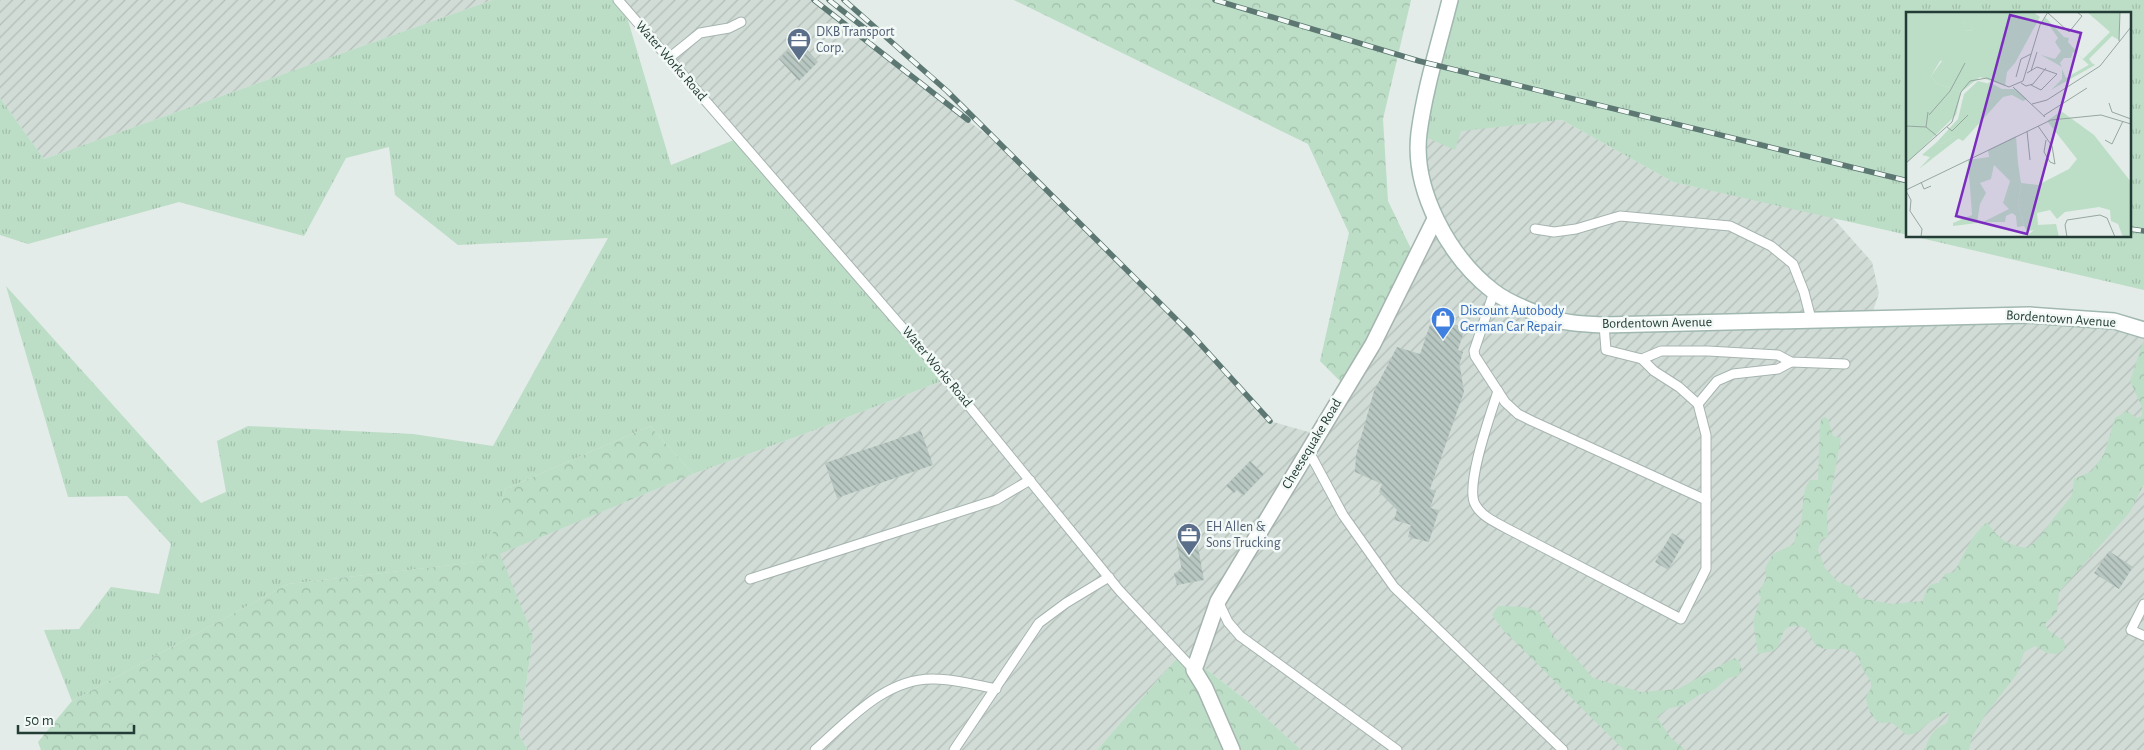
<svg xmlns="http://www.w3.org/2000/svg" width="2144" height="750" viewBox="0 0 2144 750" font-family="'Alegreya Sans',sans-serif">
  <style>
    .industrial { fill: url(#industrial-furrows) }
    .grass { fill: url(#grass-tufts) }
    .forest { fill: url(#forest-crowns) }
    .building { fill: url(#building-back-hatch) }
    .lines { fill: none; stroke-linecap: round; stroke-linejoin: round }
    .lane-casing { stroke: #a6b4af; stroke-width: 11 }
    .street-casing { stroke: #a6b4af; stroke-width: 18 }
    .secondary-casing { stroke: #a1b8b0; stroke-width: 18 }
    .lane { stroke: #fff; stroke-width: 9 }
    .street { stroke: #fff; stroke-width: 15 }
    .secondary { stroke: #fff; stroke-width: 15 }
    .rail-casing { stroke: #5d7872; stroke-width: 5.5 }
    .rail { stroke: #f3f9f6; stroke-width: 4; stroke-dasharray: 11; stroke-linecap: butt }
    .labels { text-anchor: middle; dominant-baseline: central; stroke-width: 5; stroke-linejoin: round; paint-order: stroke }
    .service-label { font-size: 14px; fill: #4e5e75; stroke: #f3f9f6; text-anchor: start }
    .street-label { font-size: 14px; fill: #233d36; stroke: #f3f9f6 }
    .shop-label { font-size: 14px; fill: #366cbe; stroke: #f3f9f6; text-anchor: start }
    .inset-road { fill: none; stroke: #96a6a1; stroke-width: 1 }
    .view { fill: #7b2cbf; fill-opacity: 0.15; stroke: #7b2cbf; stroke-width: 2.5 }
    .inset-edge { fill: none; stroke: #233d36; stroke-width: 2.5 }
  </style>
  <defs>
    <pattern id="industrial-furrows" width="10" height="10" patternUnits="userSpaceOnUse" patternTransform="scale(1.25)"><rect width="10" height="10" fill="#d1dcd7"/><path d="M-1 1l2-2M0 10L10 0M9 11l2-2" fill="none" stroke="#b3beb9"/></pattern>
    <pattern id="grass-tufts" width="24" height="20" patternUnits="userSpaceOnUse" patternTransform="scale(1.25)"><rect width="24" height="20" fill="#bcddc6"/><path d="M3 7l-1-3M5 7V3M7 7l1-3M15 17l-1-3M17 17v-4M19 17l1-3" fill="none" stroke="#a1bfab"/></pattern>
    <pattern id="forest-crowns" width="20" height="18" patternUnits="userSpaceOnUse" patternTransform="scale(1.25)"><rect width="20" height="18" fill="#bcddc6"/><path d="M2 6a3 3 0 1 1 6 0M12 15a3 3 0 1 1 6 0" fill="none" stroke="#a1bfab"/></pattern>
    <pattern id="building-back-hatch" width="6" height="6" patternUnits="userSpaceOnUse" patternTransform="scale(1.25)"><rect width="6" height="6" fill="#b8c7c1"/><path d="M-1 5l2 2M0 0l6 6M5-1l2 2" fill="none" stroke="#95a39e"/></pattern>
  </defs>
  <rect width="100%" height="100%" fill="#e3ece8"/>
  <g class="industrial">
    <path d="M0,0H492L44,159L0,98Z"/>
    <path d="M620,0H814L1007,151L1193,336L1270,421L1312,433L1435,219L1419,134L1562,120L1673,182L1832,217L1872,262L1879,293L1871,317L1944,316L2144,330V750H1301L1251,704L1183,651L1097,750H528L519,735L533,636L499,554L693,474L804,434L947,379Z"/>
  </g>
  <g class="grass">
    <path d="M492,0H618L624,7L671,165L739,138L947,379L804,434L693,474L650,426L505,489L486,561L288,584L72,701L44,630L79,629L111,587L159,594L171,544L127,496L68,497L6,286L201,503L226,492L217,441L248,426L413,434L493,446L608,238L458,245L395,195L389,147L346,158L304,236L179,202L28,244L0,235V98L44,159Z"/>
    <path d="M1450,0H2144V290L1912,236H2130V14H1908V235L1673,182L1562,120L1461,131L1455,150L1419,134Z"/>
  </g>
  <g class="forest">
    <path d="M1014,0H1411L1383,119L1388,201L1414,255L1347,388L1320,361L1349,233L1308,144Z"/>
    <path d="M2144,339V484L2130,512L2059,592L2057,612L2045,624L2048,630L2064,641L2066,648L2057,654L2047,653L2035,646L2024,652L2017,674L1985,715L1972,737L1969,750H1925C1929,736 1933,729 1947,723L1949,715L1946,712C1939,719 1935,718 1928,723C1920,730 1918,734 1907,735C1902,732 1897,725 1891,723C1888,722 1885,723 1882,723C1871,720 1867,707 1866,697C1869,692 1872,688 1871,683C1870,679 1867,676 1865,673C1859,665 1861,653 1848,650C1840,647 1829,651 1821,648C1808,644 1814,624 1793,626C1779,628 1783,643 1776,649C1772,653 1763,652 1758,654L1753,621L1761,597L1758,594L1766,578L1765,568L1773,554L1794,544C1795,536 1797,531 1800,524C1805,509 1800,493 1810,480H1818L1820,423L1822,418L1825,417L1828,419L1833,436L1841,438L1827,515L1828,537L1821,539L1818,550L1825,568L1838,582L1852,587L1859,598L1892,604L1923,601C1925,592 1927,583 1939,583L1945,574L1954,572C1965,554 1970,536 1987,522C1999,540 2006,544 2026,548L2035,542L2072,495L2074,479L2092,471L2104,454L2115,418L2127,411L2137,418L2142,416V407L2130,381Z"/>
    <path d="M650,426L693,474L500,554L533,636L519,735L528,750H41L38,742L72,701L288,584L485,561L505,489Z"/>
    <path d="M1498,606L1524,607L1538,611L1554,637L1574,656L1593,678L1641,692L1678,689L1734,658L1739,661L1742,670L1738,676L1728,678L1715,689L1699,695L1684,705L1667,709L1657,717L1670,737L1685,750H1624L1503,630L1492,615Z"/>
    <path d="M1183,651L1251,704L1301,750H1097Z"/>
  </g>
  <g class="building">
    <path d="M799,41L818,62L799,81L779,59Z"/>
    <path d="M1447,322L1465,328L1458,350L1463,352L1459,366L1460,367L1464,392L1430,489L1436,491L1430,508L1439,510L1429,542L1408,537L1411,525L1394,520L1397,510L1379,492L1382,484L1355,472L1356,455L1374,391L1397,347L1420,354L1430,325L1445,330Z"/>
    <path d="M921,431L933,465L837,498L825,463Z"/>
    <path d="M1250,461L1264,474L1243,496L1237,490L1234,493L1226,486Z"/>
    <path d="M1672,533L1685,541L1668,570L1655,562Z"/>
    <path d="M1196,536L1204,580L1177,585L1174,573L1182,571L1176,540Z"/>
    <path d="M2109,551L2133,567L2119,589L2094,573Z"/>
  </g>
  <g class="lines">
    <defs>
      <g id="lane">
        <path d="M618,0L947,379L1119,590L1194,670"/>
        <path d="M669,58L700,33L729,28L741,22"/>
        <path d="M1535,229L1554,232L1576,229L1620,216L1730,226L1771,246L1793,264L1804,292L1811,319"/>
        <path d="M1494,292L1474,351L1475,356L1505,402L1518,414L1532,421L1706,500"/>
        <path d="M1642,359L1661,351H1708L1778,355L1791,362L1845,364"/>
        <path d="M1498,391C1491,413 1465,485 1475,504C1481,516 1495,522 1506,528L1681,619L1706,569V435L1698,404L1679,387L1654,371L1642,359L1606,350L1604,325"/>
        <path d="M1698,404L1717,381L1733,374L1778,369L1791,362"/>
        <path d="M1308,450L1343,515L1394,587L1563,750"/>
        <path d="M750,579L996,500L1030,480"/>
        <path d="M1218,601L1228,622L1240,636L1397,750"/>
        <path d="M2144,604L2131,630L2144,636"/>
        <path d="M815,750C848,721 886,677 935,679C955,679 976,685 996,689"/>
        <path d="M954,750L1039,623L1066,603L1109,577"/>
      </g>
      <path id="street" d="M1232,750L1205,688L1194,670L1218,601L1373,344L1435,219"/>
      <path id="secondary" d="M1450,0C1439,44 1425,88 1419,133C1412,190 1449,257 1493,291C1507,302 1525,309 1541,315C1560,323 1583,324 1604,325L2029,315L2114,321L2144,330"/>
    </defs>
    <use href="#lane" class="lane-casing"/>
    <use href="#street" class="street-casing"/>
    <use href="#secondary" class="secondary-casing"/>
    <use href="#lane" class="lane"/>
    <use href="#street" class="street"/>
    <use href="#secondary" class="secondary"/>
    <defs>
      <g id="rail">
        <path d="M814,0L968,120"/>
        <path d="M829,0L872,34"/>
        <path d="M844,0L947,91L1193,336L1270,421"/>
        <path d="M1215,0L1419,61L1908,181"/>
        <path d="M2130,229L2144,231"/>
      </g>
    </defs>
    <use href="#rail" class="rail-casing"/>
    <use href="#rail" class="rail"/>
  </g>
  <defs>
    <symbol id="office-pin" viewBox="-11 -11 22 30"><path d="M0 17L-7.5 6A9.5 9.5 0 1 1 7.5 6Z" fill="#5c6f8a" stroke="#f3f9f6"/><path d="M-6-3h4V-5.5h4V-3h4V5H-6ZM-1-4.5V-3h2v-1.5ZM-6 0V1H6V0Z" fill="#fff"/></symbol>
    <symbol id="shop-pin" viewBox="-11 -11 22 30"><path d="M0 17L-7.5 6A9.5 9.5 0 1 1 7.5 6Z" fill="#3f7fe0" stroke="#f3f9f6"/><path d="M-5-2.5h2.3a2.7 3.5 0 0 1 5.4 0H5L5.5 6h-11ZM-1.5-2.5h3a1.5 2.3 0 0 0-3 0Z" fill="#fff"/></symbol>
  </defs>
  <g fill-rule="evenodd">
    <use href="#office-pin" x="785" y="26" width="28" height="38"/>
    <use href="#shop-pin" x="1429" y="305" width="28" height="38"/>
    <use href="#office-pin" x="1175" y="521" width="28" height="38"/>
  </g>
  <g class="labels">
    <g class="service-label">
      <text x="816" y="32">DKB Transport<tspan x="816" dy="16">Corp.</tspan></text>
      <text x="1206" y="527">EH Allen &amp;<tspan x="1206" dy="16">Sons Trucking</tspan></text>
    </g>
    <g class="street-label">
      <text transform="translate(671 61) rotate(49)">Water Works Road</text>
      <text transform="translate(2061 319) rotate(4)">Bordentown Avenue</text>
      <text transform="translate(1657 323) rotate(-1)">Bordentown Avenue</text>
      <text transform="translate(937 367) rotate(50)">Water Works Road</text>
      <text transform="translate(1312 444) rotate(-59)">Cheesequake Road</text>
    </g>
    <g class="shop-label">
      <text x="1460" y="311">Discount Autobody<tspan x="1460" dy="16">German Car Repair</tspan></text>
    </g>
  </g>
  <g transform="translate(1906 12)">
    <rect width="225" height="225" fill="#e3ece8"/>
    <path d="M33,0H127L134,5L109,51L101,60L99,74L74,65L55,80L30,71L25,64L58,19L68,18L63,8L58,12L50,11ZM181,0H214L213,28L206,24L183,47L186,51L183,53L171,42L177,47L204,20ZM72,69L84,72L69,93H65L57,86L58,82ZM48,124L53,126L13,157L24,145L16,143L31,130L36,132ZM110,124L112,151L107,154L115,172L112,191L118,214L111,215L110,204L106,201L100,204L99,210H77L103,197L97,191L104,169L88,153L85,167L74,171L80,181L74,192L71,211L47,214V211L66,203L62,148L83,145L82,138Z" fill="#bcddc6"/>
    <path d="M0,0H33L58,12L63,7L68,18L58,19L56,37L47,41L45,47L34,49L25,64L30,71L55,80L50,103L0,152ZM139,5L158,25L163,26L162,30L172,41L167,40L165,46H158L154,51L156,55L135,43L149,47L155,39L149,30L152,26L143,13L135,11ZM186,51L189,53L145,78L156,67V57L160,66ZM83,70L96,77H110L121,87L117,89L106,83L97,85L57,129L48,124L36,132L31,130L52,107L57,86L69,93ZM155,99L188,123L225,170V225H217L212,212L205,209L204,198L193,195L159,200L151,207L144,198L131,201L132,213L150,212L153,225H120L128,218L121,219L118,214L112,191L115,172L109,169L107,153L112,151L115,171L132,173L163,157L171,147L141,109Z" fill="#bcddc6"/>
    <path class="inset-road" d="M142,1L163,20L176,4L171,0M213,29L214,0M125,59L131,40M121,61L131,55L151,62L135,78L125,73M110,65L115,47L125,42M115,71L120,74L127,72L140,56M107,75L139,105M203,91L206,100L225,107M126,92L141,88L194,54L225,15M22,100L20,115L31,124M23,103L44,79L59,51M137,104L181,76M0,114L20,115M132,114L146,134L149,152L144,150L138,140L140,128M41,115L46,119L62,103M121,119L124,148M199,128L206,132L217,109M0,151L46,110L55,80L64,69L81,66L103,75L117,69L134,13L142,0M15,170L18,177L25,174M0,178L145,108L195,103L225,112M0,179L5,188L4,199L16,217L15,225M161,225L159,213L161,208L194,203L201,206L209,225"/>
    <path class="view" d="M104,3L175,21L121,222L50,204Z"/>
    <rect width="225" height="225" class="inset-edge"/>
  </g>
  <path d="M18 725v8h116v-8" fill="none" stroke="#233d36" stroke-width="2.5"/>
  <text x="25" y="725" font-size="15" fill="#233d36" stroke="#f3f9f6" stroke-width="4" paint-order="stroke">50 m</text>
</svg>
